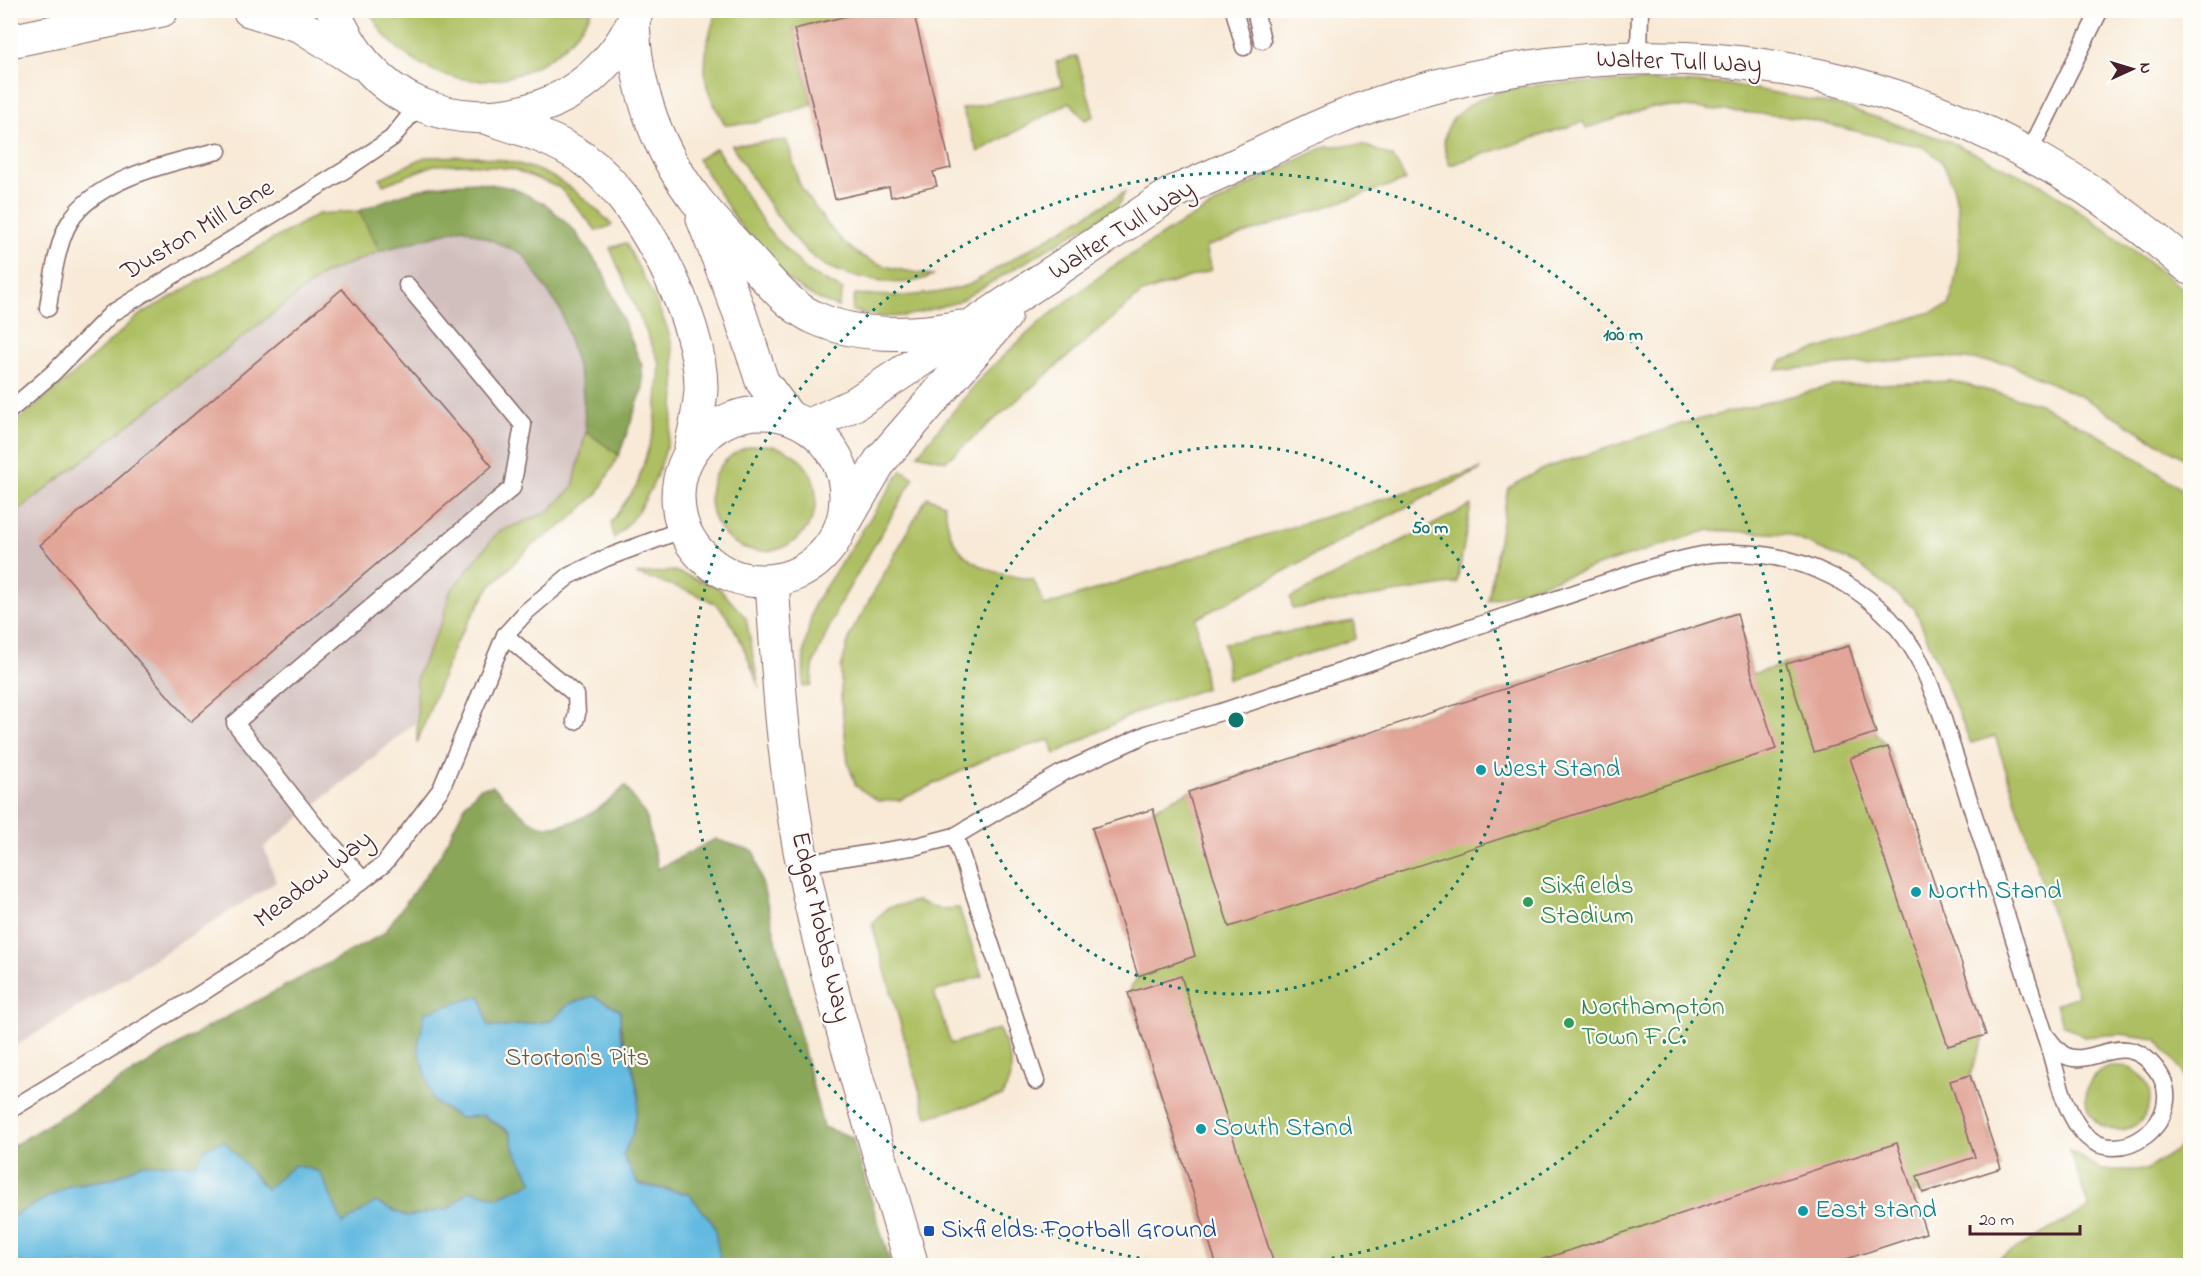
<svg xmlns="http://www.w3.org/2000/svg" width="2201" height="1276" viewBox="0 0 2201 1276" font-family="'Indie Flower',sans-serif">
  <style>
    .industrial { fill: #d1bfbd }
    .green { fill: #adbf62; stroke: #7c6f46; stroke-width: 1.5 }
    .forest { fill: #8aa658; stroke: #6a6242; stroke-width: 1.5 }
    .water { fill: #63bae0; stroke: #566c86; stroke-width: 1.5 }
    .building { fill: #e2a598 }
    .lines { fill: none; stroke-linecap: round; stroke-linejoin: round }
    .service-casing { stroke: #876667; stroke-width: 19 }
    .minor-casing { stroke: #876667; stroke-width: 35 }
    .trunk-casing { stroke: #876667; stroke-width: 35 }
    .service { stroke: #fff; stroke-width: 16 }
    .minor { stroke: #fff; stroke-width: 33 }
    .trunk { stroke: #fff; stroke-width: 33 }
    .ring { fill: none; stroke: #0f766e; stroke-width: 3; stroke-dasharray: 3 6 }
    .culture-dot { fill: #0f9aa8; stroke: #fdfcf7; stroke-width: 2 }
    .leisure-dot { fill: #2e9e5b; stroke: #fdfcf7; stroke-width: 2 }
    .transit-dot { fill: #1a4fb4; stroke: #fdfcf7; stroke-width: 2 }
    .labels { text-anchor: middle; dominant-baseline: central; stroke-width: 4.5; stroke-linejoin: round; paint-order: stroke }
    .street-label { font-size: 26px; fill: #4a1f2b; stroke: #fdfcf7 }
    .culture-label { font-size: 26px; fill: #0d838f; stroke: #fdfcf7; text-anchor: start }
    .leisure-label { font-size: 26px; fill: #27864d; stroke: #fdfcf7; text-anchor: start }
    .park-label { font-size: 26px; fill: #6d573e; stroke: #fdfcf7 }
    .transit-label { font-size: 26px; fill: #164399; stroke: #fdfcf7; text-anchor: start }
    .centre { fill: #0f766e; stroke: #fdfcf7; stroke-width: 3 }
    .ring-label { font-size: 18px; text-anchor: middle; font-weight: bold; fill: #0f766e; stroke: #fdfcf7; stroke-width: 4.5; stroke-linejoin: round; paint-order: stroke }
  </style>
  <rect width="100%" height="100%" fill="#fdfcf7"/>
  <filter id="ink" filterUnits="userSpaceOnUse"><feTurbulence type="fractalNoise" baseFrequency=".0167" numOctaves="2"/><feDisplacementMap in="SourceGraphic" scale="12" xChannelSelector="R" yChannelSelector="G"/><feConvolveMatrix kernelMatrix="1 2 1 2 8 2 1 2 1" color-interpolation-filters="sRGB"/></filter>
  <filter id="wash" filterUnits="userSpaceOnUse"><feTurbulence type="fractalNoise" baseFrequency=".008" numOctaves="4" result="noise"/><feDisplacementMap in="SourceGraphic" scale="24" xChannelSelector="R" yChannelSelector="G"/><feGaussianBlur stdDeviation="1.35" result="paint"/><feColorMatrix in="noise" values="0 0 0 0 0 0 0 0 0 0 0 0 0 0 0 0 0 1.4 0 .05"/><feComposite in="paint" operator="in"/></filter>
  <g filter="url(#wash)">
    <rect width="100%" height="100%" fill="#f8ead7"/>
    <path class="industrial" d="M463,228L523,254L561,311L582,383L586,431L573,487L548,512L498,532L450,592L443,619L417,676L415,723L264,847L276,882L11,1049V516L324,274L380,251Z"/>
    <g class="green">
      <path d="M369,11H592C546,90 452,105 387,38C379,30 375,19 369,11Z"/>
      <path d="M717,11H850L849,16L794,29L812,105L754,123L725,125C720,114 712,102 708,90C701,66 708,34 717,11Z"/>
      <path d="M1077,56L1094,116L1085,120L1070,102L978,152L962,109L1062,85L1056,62Z"/>
      <path d="M1646,81L1729,84L1841,106L1951,142L2045,187L2108,231L2190,294V462L2084,398L2007,363L1942,357L1777,370L1781,361L1949,306C1961,264 1967,200 1941,161C1937,156 1929,151 1923,147L1796,117L1683,107H1653L1586,128L1583,122L1450,165C1427,118 1481,93 1520,87C1561,81 1605,83 1646,81Z"/>
      <path d="M786,140C792,153 794,166 798,180C801,190 811,201 818,211C851,261 877,267 933,275C914,284 897,284 876,280C857,277 840,274 823,264C792,246 751,177 732,145Z"/>
      <path d="M1364,145L1393,157L1406,180L1205,247L1211,270L1142,293L946,461L918,454L984,374L1039,323L1109,269L1173,228L1263,177L1326,146Z"/>
      <path d="M716,148L768,230L808,272L843,290L838,307C769,285 735,217 698,159Z"/>
      <path d="M475,156C539,164 567,178 612,225L597,231L560,188L513,169L468,164L434,165L383,185L380,178L425,157Z"/>
      <path d="M1125,192L1117,208L958,302L906,316L881,317L852,311L855,294C895,297 930,297 969,285Z"/>
      <path d="M359,211L380,251L324,274L11,516V426L73,375L139,315L318,214Z"/>
      <path d="M626,243C639,271 659,302 668,331C688,394 665,495 614,538L611,523L637,485L655,427L660,364L610,248Z"/>
      <path d="M1951,381L2037,403L2121,447L2190,495V1106L2182,1071L2156,1039L2120,1034L2084,1037L2062,1024L2056,1004L2078,996L1995,736L1971,743L1915,609L1859,565L1786,534L1709,530L1488,601L1508,488L1545,468L1685,423L1831,386Z"/>
      <path d="M586,431L619,455L598,493L566,523L532,545L489,588L455,644L417,743V676L443,619L450,592L498,532L548,512L573,487Z"/>
      <circle cx="763" cy="498" r="53"/>
      <path d="M1481,469L1357,532L1196,619L1206,688L1137,712L1055,754L1049,740L991,757L900,800L878,801L856,786L848,763L841,699V668L850,635L927,497L944,504C946,513 947,524 950,533C963,567 1001,576 1033,579L1045,606L1213,551Z"/>
      <path d="M902,470L914,478L839,605L814,662L811,686L803,687L804,650L814,604Z"/>
      <path d="M1471,505L1457,583L1293,609L1290,598Z"/>
      <path d="M674,571L718,587L746,618L759,687C751,665 736,624 719,607C706,594 655,581 636,574Z"/>
      <path d="M1737,613L1752,674L1849,646L1876,733L1888,747L1985,1035L1970,1075L2001,1168L1923,1193L1913,1190L1926,1233L1825,1265H1217L1128,993L1138,976L1153,809L1188,792Z"/>
      <path d="M1354,621L1355,639L1228,679L1224,643Z"/>
      <path d="M917,901L940,909L959,908L982,976L934,992L951,1044L999,1029C1010,1058 1018,1067 1002,1096L927,1117L872,924L887,908Z"/>
      <circle cx="2118" cy="1098" r="32"/>
      <path d="M2190,1119V1265H1986L2089,1208L2070,1151L2101,1170H2146L2178,1149Z"/>
    </g>
    <g class="forest">
      <path d="M477,182L513,188L547,205L575,231L603,272L642,366L643,388L619,455L586,431L582,383L561,311L523,254L463,228L380,251L359,211C402,192 430,184 477,182Z"/>
      <path d="M493,786C504,796 523,818 535,823C564,836 607,805 625,786L646,816L658,869L715,839L754,851L823,1127L852,1137L891,1265H721V1260L689,1194L638,1184L623,1155C637,1125 642,1096 632,1064C624,1042 620,1035 620,1010L569,1004L551,1021L505,1027L488,1026L481,996L458,1003L427,1075L433,1101L460,1118L482,1115L510,1133L515,1151L534,1182L497,1198L470,1190L451,1208L407,1217L376,1202L343,1224L295,1165L266,1190L250,1173L197,1164H141L112,1179L71,1185L11,1217V1147L206,1028L383,934L439,857L467,802L480,788Z"/>
    </g>
    <path class="water" d="M481,996L488,1026L505,1027L551,1021L569,1004L593,996L620,1010V1033L632,1066L639,1098L633,1133L623,1155L638,1184L689,1194L714,1225L721,1265L177,1266L174,1259L163,1255L162,1265H11V1217L71,1185L112,1179L141,1164H196L205,1148L224,1141L266,1189L295,1165L320,1172L343,1224L376,1202L407,1217L450,1208L470,1190L497,1198L533,1182L515,1151L510,1132L483,1115L460,1118L433,1101L418,1047L425,1012Z"/>
    <g id="blocks">
      <g class="building">
        <path d="M871,10H913L951,168L933,172L937,186L891,197L889,187L835,199L794,29Z"/>
        <path d="M342,289L492,466L190,722L40,545Z"/>
        <path d="M1737,613L1752,674L1776,749L1229,927L1188,792Z"/>
        <path d="M1849,646L1876,733L1814,752L1786,664Z"/>
        <path d="M1888,747L1986,1035L1948,1046L1850,758Z"/>
        <path d="M1153,809L1195,956L1138,976L1092,828Z"/>
        <path d="M1181,976L1274,1264L1269,1266H1217L1128,993Z"/>
        <path d="M1970,1075L2001,1168L1923,1193L1917,1176L1975,1157L1950,1081Z"/>
        <path d="M1897,1143L1926,1233L1825,1266H1522Z"/>
      </g>
    </g>
  </g>
  <g filter="url(#ink)">
    <use href="#blocks" fill-opacity="0" stroke="#876667" stroke-width="1.5"/>
    <g class="lines">
      <defs>
        <g id="service">
          <path d="M1234,10L1244,47"/>
          <path d="M1255,10L1262,40"/>
          <path d="M1639,56L1640,10"/>
          <path d="M2029,153L2100,10"/>
          <path d="M48,308C51,285 57,243 69,223C95,178 171,163 218,151"/>
          <path d="M10,410L53,373L112,313L345,170L392,138L419,104"/>
          <path d="M505,635L576,695L577,714L575,721"/>
          <path d="M955,836L1036,1081"/>
          <path d="M802,864L917,846L955,836L1060,774L1149,733L1221,712L1646,569C1672,562 1699,553 1727,553C1799,551 1874,586 1913,649C1926,670 1933,693 1942,716L2045,1035"/>
          <path d="M363,880L314,824L235,723L512,488L523,425L407,285"/>
          <path d="M2045,1035C2051,1041 2056,1050 2064,1055C2091,1070 2124,1026 2156,1069C2194,1117 2116,1178 2080,1129C2061,1103 2055,1064 2045,1035Z"/>
          <path d="M10,1110L197,996L295,933L384,864L441,789L505,635L527,611L569,576L606,558L684,529"/>
        </g>
        <g id="minor">
          <path d="M633,23C635,88 657,150 697,201C712,220 730,238 746,256C767,278 785,303 813,317C858,338 913,336 961,327"/>
          <path d="M488,118C522,129 554,138 584,159C640,198 702,321 701,389C700,410 694,432 690,452"/>
          <path d="M703,219L740,314L762,381L788,416"/>
          <circle cx="762" cy="497" r="84"/>
          <path d="M808,426L853,405L1174,192C1251,162 1322,119 1401,96C1689,10 1965,70 2190,268"/>
          <path d="M846,520L880,461L1005,316"/>
          <path d="M772,581C778,676 784,771 803,866C830,1001 874,1133 912,1266"/>
        </g>
        <g id="trunk">
          <path d="M249,10L301,26L358,62"/>
          <path d="M333,10C343,32 353,51 369,68C426,132 529,131 591,77C611,59 629,37 637,10"/>
          <path d="M10,41L162,10"/>
        </g>
      </defs>
      <use href="#service" class="service-casing"/>
      <use href="#minor" class="minor-casing"/>
      <use href="#trunk" class="trunk-casing"/>
      <use href="#service" class="service"/>
      <use href="#minor" class="minor"/>
      <use href="#trunk" class="trunk"/>
    </g>
  </g>
  <g class="ring">
    <circle cx="1236" cy="720" r="274"/>
    <path d="M1193 1265A547 547 0 1 1 1279 1265"/>
  </g>
  <g class="culture-dot">
    <circle cx="1481" cy="770" r="6"/>
    <circle cx="1916" cy="892" r="6"/>
    <circle cx="1201" cy="1129" r="6"/>
    <circle cx="1803" cy="1211" r="6"/>
  </g>
  <g class="leisure-dot">
    <circle cx="1528" cy="902" r="6"/>
    <circle cx="1569" cy="1023" r="6"/>
  </g>
  <rect class="transit-dot" x="923" y="1225" width="12" height="12" rx="3"/>
  <g class="labels">
    <g class="street-label">
      <text transform="translate(1679 63) rotate(2)">Walter Tull Way</text>
      <text transform="translate(198 231) rotate(-31)">Duston Mill Lane</text>
      <text transform="translate(1122 231) rotate(-32)">Walter Tull Way</text>
      <text transform="translate(314 880) rotate(-38)">Meadow Way</text>
      <text transform="translate(820 927) rotate(77)">Edgar Mobbs Way</text>
    </g>
    <g class="culture-label">
      <text x="1493" y="770">West Stand</text>
      <text x="1928" y="892">North Stand</text>
      <text x="1213" y="1129">South Stand</text>
      <text x="1815" y="1211">East stand</text>
    </g>
    <g class="leisure-label">
      <text x="1540" y="887">Sixfields<tspan x="1540" dy="30">Stadium</tspan></text>
      <text x="1581" y="1008">Northampton<tspan x="1581" dy="30">Town F.C.</tspan></text>
    </g>
    <g class="park-label">
      <text x="577" y="1059">Storton's Pits</text>
    </g>
    <g class="transit-label">
      <text x="941" y="1231">Sixfields: Football Ground</text>
    </g>
  </g>
  <circle cx="1236" cy="720" r="9" class="centre"/>
  <g class="ring-label">
    <text x="1623" y="340">100 m</text>
    <text x="1430" y="533">50 m</text>
  </g>
  <rect width="2201" height="1276" fill="none" stroke="#fdfcf7" stroke-width="36"/>
  <g transform="translate(2132 69) rotate(86)" stroke="#fdfcf7" stroke-width="4.5" paint-order="stroke">
  <path d="M0-4.5L10 22L0 15L-10 22Z" fill="#4a1f2b"/>
  <text y="-9" font-size="16" font-weight="bold" text-anchor="middle" fill="#4a1f2b">N</text>
  </g>
  <path d="M1970 1225v9h110v-9" fill="none" stroke="#4a1f2b" stroke-width="3"/>
  <text x="1979" y="1225" font-size="18" fill="#4a1f2b" stroke="#fdfcf7" stroke-width="4.5" paint-order="stroke">20 m</text>
</svg>
